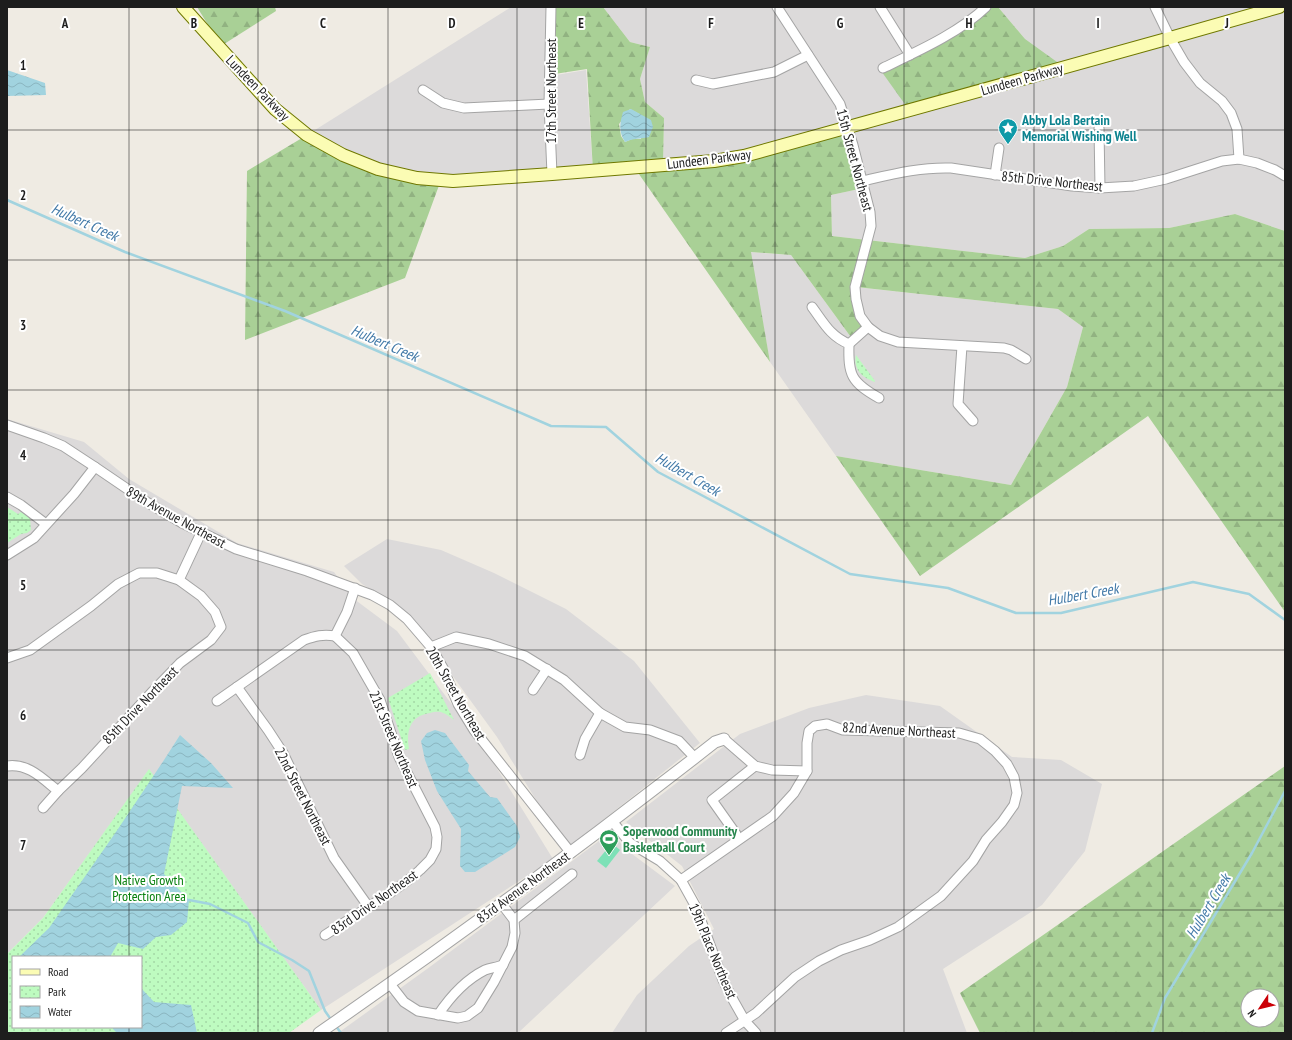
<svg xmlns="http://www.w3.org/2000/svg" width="1292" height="1040" viewBox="0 0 1292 1040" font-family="'PT Sans Narrow',sans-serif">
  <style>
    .residential { fill: #dcdada }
    .forest { fill: url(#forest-firs); fill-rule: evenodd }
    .park { fill: url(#park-dots); fill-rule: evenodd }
    .pitch { fill: #7ee1b7 }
    .water { fill: url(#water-waves) }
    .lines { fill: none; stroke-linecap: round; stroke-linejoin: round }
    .stream { stroke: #a1d3df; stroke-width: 2.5 }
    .minor-casing { stroke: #a4a4a4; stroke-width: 11 }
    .tertiary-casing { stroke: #a4a4a4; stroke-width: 13 }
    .secondary-casing { stroke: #6f7801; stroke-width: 14 }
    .minor { stroke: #fff; stroke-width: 9 }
    .tertiary { stroke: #fff; stroke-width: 11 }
    .secondary { stroke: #fbfcb4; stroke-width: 12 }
    .grid { fill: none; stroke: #1d1d1d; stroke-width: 1; stroke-opacity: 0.55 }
    .labels { text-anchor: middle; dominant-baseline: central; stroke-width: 4; stroke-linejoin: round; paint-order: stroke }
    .street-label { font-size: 14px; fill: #1d1d1d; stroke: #fff }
    .culture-label { font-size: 14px; font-weight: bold; fill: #0d838f; stroke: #fff; text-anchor: start }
    .leisure-label { font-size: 14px; font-weight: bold; fill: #27864d; stroke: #fff; text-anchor: start }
    .park-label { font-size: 14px; fill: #07800d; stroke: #fff }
    .water-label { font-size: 15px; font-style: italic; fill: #437aa8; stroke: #fff }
    .grid-label { font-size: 13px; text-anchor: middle; font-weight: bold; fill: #1d1d1d; stroke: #fff; stroke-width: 4; stroke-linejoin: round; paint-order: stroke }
  </style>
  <defs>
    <pattern id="forest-firs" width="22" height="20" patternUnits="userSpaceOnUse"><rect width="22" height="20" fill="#a9d096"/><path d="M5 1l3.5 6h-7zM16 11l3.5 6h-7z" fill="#91b281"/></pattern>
    <pattern id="park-dots" width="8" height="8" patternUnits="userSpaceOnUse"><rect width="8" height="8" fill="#befbc0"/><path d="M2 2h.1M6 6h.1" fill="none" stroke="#a3d7a5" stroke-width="1.8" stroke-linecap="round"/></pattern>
    <pattern id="water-waves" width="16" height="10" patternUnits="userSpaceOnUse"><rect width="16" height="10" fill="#a1d3df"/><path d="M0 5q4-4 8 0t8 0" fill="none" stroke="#8ab5bf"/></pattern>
  </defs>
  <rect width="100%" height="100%" fill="#efebe3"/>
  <g class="residential">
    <path d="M511,7H548L550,76L586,70L593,171L417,178L307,135Z"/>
    <path d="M603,7H986L984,9L1064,67L1025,39L998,7H1285V231L1235,214L1169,228L1089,229L1063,246L1025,258L832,236L831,195L864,188L780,147L663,165L664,118L645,102L640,79L650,47L630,42Z"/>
    <path d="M750,252L791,255L853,340L855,287L1058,309L1083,327L1067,387L1011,485L836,456L770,362Z"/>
    <path d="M7,419L84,442L129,479L237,543L334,572L354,599L397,631L483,746L553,859L321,1010L149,770L43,918L7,954Z"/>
    <path d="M387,539L441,550L494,573L566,609L634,661L700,743L564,851L535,798L497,737L412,620L391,602L362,584L344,566Z"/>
    <path d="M866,695L940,706L1012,757L1061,760L1102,784L1085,851L1042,905L943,969L967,1033H612L637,995L689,946L714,929L682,866L626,822L740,734L809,708Z"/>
    <path d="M611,832L628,851L675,886L518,1033H338L427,969Z"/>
  </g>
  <g class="forest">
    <path d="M197,7H275L276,11L221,46Z"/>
    <path d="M550,7H603L630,42L650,47L640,79L645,102L664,118L663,165L714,161L848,128L864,188L831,195L832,236L1025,258L1063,246L1089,229L1169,228L1235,214L1285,231V612L1148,416L920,576L836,456L1011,485L1067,387L1083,327L1058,309L856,287L868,327L853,340L791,255L751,252L770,362L634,167L593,171L587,69L548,75ZM630,109L641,115V139H632L625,142L621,136L619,124Z"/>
    <path d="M986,7H998L1025,39L1064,67L909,110L879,68L910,55Z"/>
    <path d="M307,135L343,155L441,180L405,278L245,340L247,171Z"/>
    <path d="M1285,766V1033H980L960,993ZM1248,996H1272V1020H1248Z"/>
  </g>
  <g class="park">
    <path d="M856,355L875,381V382C863,378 853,370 856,355Z"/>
    <path d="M7,507L18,514L21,512L30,518L31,530L27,533L21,534L7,543Z"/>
    <path d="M430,673L454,720C451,718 447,714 443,713C439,711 434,712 430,713C410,716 406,730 409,749L405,750L388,698Z"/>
    <path d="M149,769L321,1010L289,1033H7V954L43,918ZM13,957H141V1027H13Z"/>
  </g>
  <path class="pitch" d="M612,843L620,850L606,868L597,861Z"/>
  <g class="water">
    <path d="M7,70L45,83L46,95L7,96Z"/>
    <path d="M631,109L651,120L653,127L649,137C641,139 633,138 625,142C618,131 620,123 623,112Z"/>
    <path d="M435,730L445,733L469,765L468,771L490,797L497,798L517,826L520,837L515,847L475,872H465L460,866L461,829L437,791L425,760L421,741L427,733Z"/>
    <path d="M180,735L211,763L233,788L182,786L164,874L189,900L187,922L171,935L156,937L143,949L118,943L110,957H19L49,928L118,829L164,760Z"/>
    <path d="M141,988L154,1002L191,1005L197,1033H117L113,1029V1027H141Z"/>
  </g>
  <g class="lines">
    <g class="stream">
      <path d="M7,200L125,252L285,311L551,426L606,427L658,472L850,574L948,588L1016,613H1061L1193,582L1249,594L1285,620"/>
      <path d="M189,900L210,904L248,923L258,942L292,960L309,971L325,1011L332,1021"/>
      <path d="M335,1025L341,1033"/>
      <path d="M1152,1033L1165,998L1252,853L1285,791"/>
    </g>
    <defs>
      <g id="minor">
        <path d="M551,7L549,104L552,174"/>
        <path d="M777,7L840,104L853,145L870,212L871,226L855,287L856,299L860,316L868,327"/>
        <path d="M880,7L910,55"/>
        <path d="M1155,7L1170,38L1184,62L1200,83L1222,101L1231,113L1237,129L1239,159"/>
        <path d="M883,68C916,52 959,33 986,7"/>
        <path d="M696,80L713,84L774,72L808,55"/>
        <path d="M423,90L443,103L464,108L549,104"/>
        <path d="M1099,128L1100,188"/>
        <path d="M995,175L999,148"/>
        <path d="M862,181C893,174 920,167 951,168L1072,186L1100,188L1134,186L1166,179L1222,161L1239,159L1257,163L1275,170L1285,176"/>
        <path d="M812,307C824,323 830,336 849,344C848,375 851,382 879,398"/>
        <path d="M849,344L868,327L880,336L898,342L1004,348L1011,350L1026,359"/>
        <path d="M962,346L958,404L973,421"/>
        <path d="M7,425L44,438L63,446L95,467L145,501L182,523L236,549L307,571L372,595L390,605L407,619L431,647L443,668L458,704L474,730L571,853"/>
        <path d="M7,497L21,505L46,524"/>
        <path d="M7,555L34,538L74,494L95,467"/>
        <path d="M179,580L201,533"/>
        <path d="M431,647L456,637L489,644L525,656L564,680L600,713L625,727L650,730L679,741L695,758"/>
        <path d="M7,658L30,650L91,606L118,584L139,573H157L179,580L201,596L215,612L221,627L211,640L180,663L153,691L82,768L58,791C42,778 28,763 7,766"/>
        <path d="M237,687L268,730L283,753L334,858L368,906"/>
        <path d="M533,690L547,669"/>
        <path d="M217,701L304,640C315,636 323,634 335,636L347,612L355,588"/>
        <path d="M724,739L755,766L772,770L807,771"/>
        <path d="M580,755L585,739L600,713"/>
        <path d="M43,808L58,791"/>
        <path d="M612,821L630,843L660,861L681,880L696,907L723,980L732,998L745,1021L756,1033"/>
        <path d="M737,840L736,834L712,800L755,766"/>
        <path d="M681,880L773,816L794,793L807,771V743L809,731L815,726L827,724L843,730L959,733L980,739L995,751L1007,764L1014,777L1017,793L1014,805L1002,822L986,840L973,861L941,896L898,927L870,940L841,950L819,961L795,977L756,1013L726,1033"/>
        <path d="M514,920L572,874"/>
        <path d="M325,935L390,893L411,878L420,870L430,860L436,849L437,837L435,827L399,757L380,700L353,653L335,636"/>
        <path d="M390,984L404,1002L418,1011L458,1018L467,1016L478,1008L494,982L512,947L515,933L514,920L501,903"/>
        <path d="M438,1015C450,997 465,980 485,970C491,968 498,967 503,965"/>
      </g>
      <path id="tertiary" d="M319,1033C454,940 586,843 715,742L724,739"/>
      <path id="secondary" d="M183,7L275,109L307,135L343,155L378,169L417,178L453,181L552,174L714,161L744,156L1170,38L1279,7"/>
    </defs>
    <use href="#minor" class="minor-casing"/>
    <use href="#tertiary" class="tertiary-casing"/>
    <use href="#secondary" class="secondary-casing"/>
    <use href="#minor" class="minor"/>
    <use href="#tertiary" class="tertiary"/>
    <use href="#secondary" class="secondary"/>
  </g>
  <path class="grid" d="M129,7V957M258,7V1033M388,7V1033M517,7V1033M646,7V1033M775,7V1033M904,7V1033M1034,7V1033M1163,7V1033M7,130H1285M7,260H1285M7,390H1285M7,520H1285M7,650H1285M7,780H1285M7,910H1285M129,1027V1033"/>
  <defs>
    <symbol id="sight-pin" viewBox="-11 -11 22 30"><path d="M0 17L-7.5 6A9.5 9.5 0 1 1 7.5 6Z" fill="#0f9aa8" stroke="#fff"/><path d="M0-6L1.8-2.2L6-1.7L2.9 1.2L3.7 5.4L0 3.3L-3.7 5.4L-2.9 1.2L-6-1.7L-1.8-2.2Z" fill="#fff"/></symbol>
    <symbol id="stadium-pin" viewBox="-11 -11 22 30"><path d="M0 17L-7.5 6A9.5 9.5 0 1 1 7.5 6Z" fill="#2e9e5b" stroke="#fff"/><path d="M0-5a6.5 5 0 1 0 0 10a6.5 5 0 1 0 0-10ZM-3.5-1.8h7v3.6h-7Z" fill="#fff"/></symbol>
  </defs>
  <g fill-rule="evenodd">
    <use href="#sight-pin" x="997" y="117" width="22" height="30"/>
    <use href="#stadium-pin" x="598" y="828" width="22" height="30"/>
  </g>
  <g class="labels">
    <g class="street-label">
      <text transform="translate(1022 79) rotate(-16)">Lundeen Parkway</text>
      <text transform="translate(258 88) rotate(46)">Lundeen Parkway</text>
      <text transform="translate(551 91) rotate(-90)">17th Street Northeast</text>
      <text transform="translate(709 159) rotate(-7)">Lundeen Parkway</text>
      <text transform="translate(855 160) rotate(75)">15th Street Northeast</text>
      <text transform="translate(1052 181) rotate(6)">85th Drive Northeast</text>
      <text transform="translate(176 517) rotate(29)">89th Avenue Northeast</text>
      <text transform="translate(456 693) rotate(60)">20th Street Northeast</text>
      <text transform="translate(140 705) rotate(-46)">85th Drive Northeast</text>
      <text transform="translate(899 730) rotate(3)">82nd Avenue Northeast</text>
      <text transform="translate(394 739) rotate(67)">21st Street Northeast</text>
      <text transform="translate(303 796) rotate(63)">22nd Street Northeast</text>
      <text transform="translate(523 887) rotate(-36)">83rd Avenue Northeast</text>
      <text transform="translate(374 902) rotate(-35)">83rd Drive Northeast</text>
      <text transform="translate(713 951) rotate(67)">19th Place Northeast</text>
    </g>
    <g class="culture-label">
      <text x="1022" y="120">Abby Lola Bertain<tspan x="1022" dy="16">Memorial Wishing Well</tspan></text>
    </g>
    <g class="leisure-label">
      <text x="623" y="831">Soperwood Community<tspan x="623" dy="16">Basketball Court</tspan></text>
    </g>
    <g class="park-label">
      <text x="149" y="880">Native Growth<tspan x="149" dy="16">Protection Area</tspan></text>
    </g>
    <g class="water-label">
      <text transform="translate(85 222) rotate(24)">Hulbert Creek</text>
      <text transform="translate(385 343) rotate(23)">Hulbert Creek</text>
      <text transform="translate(688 474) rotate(30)">Hulbert Creek</text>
      <text transform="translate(1083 594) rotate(-10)">Hulbert Creek</text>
      <text transform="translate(1208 906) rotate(-59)">Hulbert Creek</text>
    </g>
  </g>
  <g class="grid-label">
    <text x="65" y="28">A</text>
    <text x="194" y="28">B</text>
    <text x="323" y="28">C</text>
    <text x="452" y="28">D</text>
    <text x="581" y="28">E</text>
    <text x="711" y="28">F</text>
    <text x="840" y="28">G</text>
    <text x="969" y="28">H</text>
    <text x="1098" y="28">I</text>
    <text x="1227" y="28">J</text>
    <text x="23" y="70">1</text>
    <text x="23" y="200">2</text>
    <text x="23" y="330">3</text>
    <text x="23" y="460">4</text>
    <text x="23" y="590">5</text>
    <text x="23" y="720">6</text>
    <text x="23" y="850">7</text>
  </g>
  <rect width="1292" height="1040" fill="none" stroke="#1d1d1d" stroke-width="16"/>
  <rect x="12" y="956" width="130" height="72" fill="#ffffff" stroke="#a5a5a5"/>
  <rect x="20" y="969" width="20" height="6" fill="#fbfcb4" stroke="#a5a5a5"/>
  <text x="48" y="976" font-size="12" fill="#1d1d1d">Road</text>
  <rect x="20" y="986" width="20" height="12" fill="url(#park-dots)" stroke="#a5a5a5"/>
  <text x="48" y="996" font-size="12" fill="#1d1d1d">Park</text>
  <rect x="20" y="1006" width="20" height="12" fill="url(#water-waves)" stroke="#a5a5a5"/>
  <text x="48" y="1016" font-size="12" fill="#1d1d1d">Water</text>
  <g transform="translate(1260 1008) rotate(235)"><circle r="19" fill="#ffffff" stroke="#a5a5a5"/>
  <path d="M0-3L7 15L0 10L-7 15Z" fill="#cb0007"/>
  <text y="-6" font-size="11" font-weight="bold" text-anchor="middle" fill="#1d1d1d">N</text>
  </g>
</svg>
